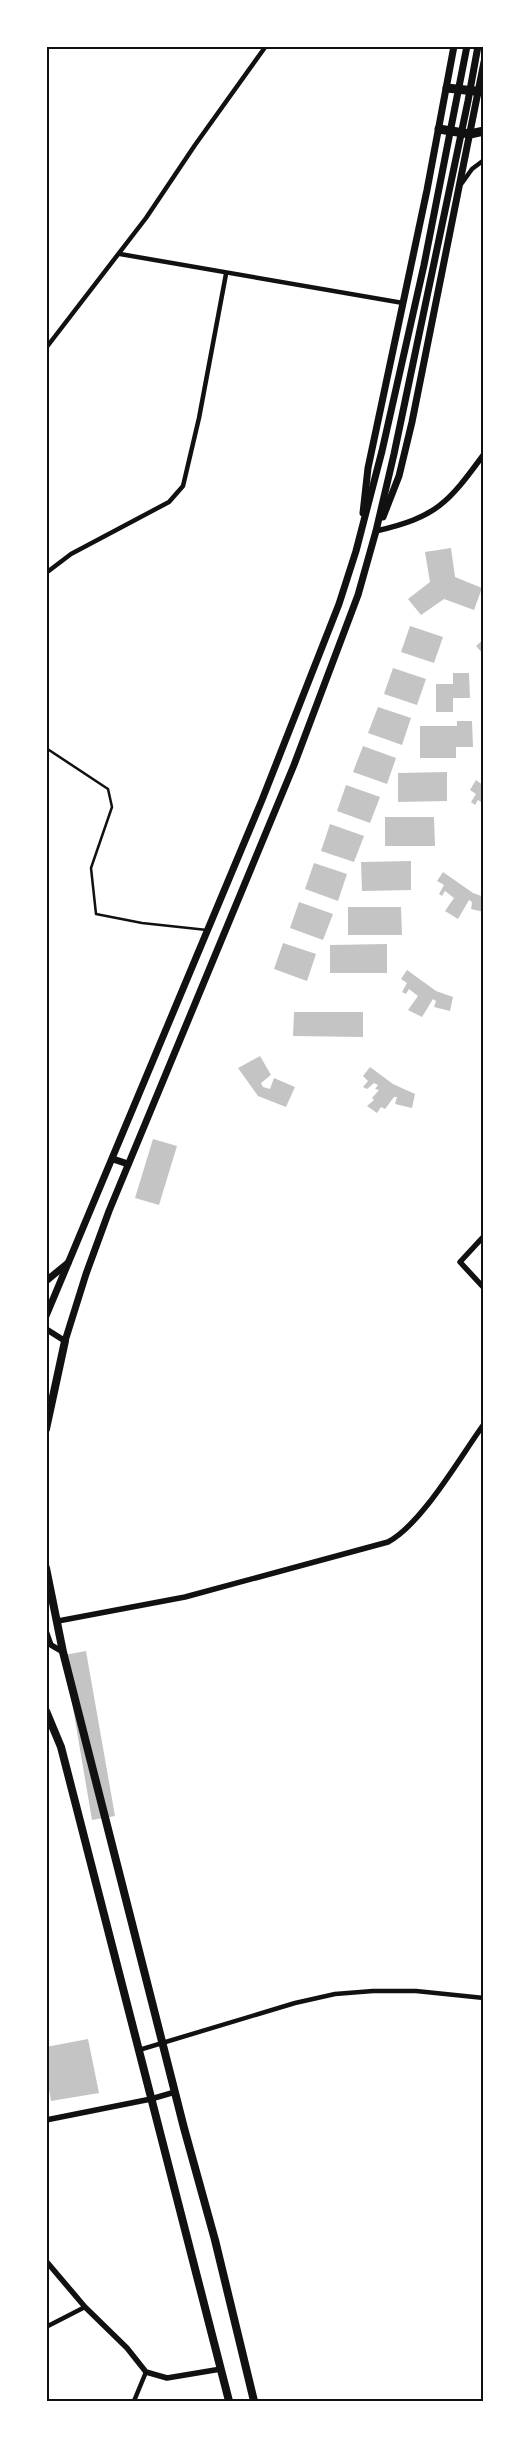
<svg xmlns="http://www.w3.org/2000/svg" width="530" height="2447" viewBox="0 0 530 2447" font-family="'IBM Plex Sans',sans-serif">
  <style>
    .building { fill: #c4c4c4 }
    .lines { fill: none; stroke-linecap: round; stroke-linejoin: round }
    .service { stroke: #111; stroke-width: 2.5 }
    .minor { stroke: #111; stroke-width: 4.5 }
    .tertiary { stroke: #111; stroke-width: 5.5 }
    .secondary { stroke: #111; stroke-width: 6 }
    .primary { stroke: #111; stroke-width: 7 }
    .trunk { stroke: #111; stroke-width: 8 }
    .motorway { stroke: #111; stroke-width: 9 }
    .neatline { fill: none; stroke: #111; stroke-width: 2 }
  </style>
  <rect width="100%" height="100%" fill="#fff"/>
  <g class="building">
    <path d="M451,548L455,577L482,588L474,610L444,599L421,615L408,599L430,582L425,552Z"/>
    <path d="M410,626L443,637L434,663L401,652Z"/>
    <path d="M484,639V655L476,646Z"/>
    <path d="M393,668L426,679L417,705L384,694Z"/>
    <path d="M453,673H469L470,698H453V712H436V684H453Z"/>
    <path d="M378,707L411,718L402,745L368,733Z"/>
    <path d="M457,721H472L473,747H456V758H420V726H457Z"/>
    <path d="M363,746L396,758L387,784L353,772Z"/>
    <path d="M447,772V801L398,802V773Z"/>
    <path d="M476,780L484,786V804L478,800L475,805L471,802L476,794L470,790Z"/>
    <path d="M346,785L380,797L370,823L337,811Z"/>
    <path d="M385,817H434L435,846H385Z"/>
    <path d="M330,824L364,836L354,862L321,851Z"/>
    <path d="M411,861V890L362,891L361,862Z"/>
    <path d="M314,863L347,874L338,901L305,889Z"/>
    <path d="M443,872L473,893L484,897V912L471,909L472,902L469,900L458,919L445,911L454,898L445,891L442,896L439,894L444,885L437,881Z"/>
    <path d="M299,902L333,914L323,940L290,928Z"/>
    <path d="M348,907H401L402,935H348Z"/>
    <path d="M283,943L316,954L307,981L274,969Z"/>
    <path d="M387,944V973H330V945Z"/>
    <path d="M407,970L436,991L453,997L450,1011L434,1007L436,1001L433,999L422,1017L408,1010L418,996L409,989L406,994L402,992L407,983L401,979Z"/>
    <path d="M294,1012H363V1037L293,1036Z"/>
    <path d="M260,1056L271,1075L261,1083L263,1087L270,1089L274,1078L295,1087L286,1107L258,1096L238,1068Z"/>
    <path d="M370,1067L393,1084L415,1094L412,1108L395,1104L397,1097H394L385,1109L381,1107L377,1113L367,1106L374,1100L372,1098L379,1090L375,1089L378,1085L374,1083L367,1089L363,1087L368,1081L363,1076Z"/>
    <path d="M153,1139L177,1146L159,1205L135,1198Z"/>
    <path d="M86,1651L115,1816L92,1820L64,1655Z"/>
    <path d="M88,2039L99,2093L51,2101L46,2072V2047Z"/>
  </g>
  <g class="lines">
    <path class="service" d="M46,748L108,789L112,807L91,868L96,914L142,923L207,930"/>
    <g class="minor">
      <path d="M462,183L472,169L484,160"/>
      <path d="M120,254L403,303"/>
      <path d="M46,348L146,218L195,145L266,46"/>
      <path d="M46,573L71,554L169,502L183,486L199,418L226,274"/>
      <path d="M139,2050L295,2003L335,1994L373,1991H416L484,1998"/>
      <path d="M46,2327L85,2307"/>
      <path d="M134,2401L146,2372"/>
    </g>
    <g class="tertiary">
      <path d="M376,531C437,517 448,503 484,454"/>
      <path d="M484,1236L460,1262L484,1288"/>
      <path d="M58,1621L185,1597L388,1542C422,1524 460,1457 484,1424"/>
      <path d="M46,1631L51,1645L63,1652"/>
      <path d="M46,2120L151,2099L175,2092"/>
      <path d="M46,2261L85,2307L127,2348L146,2372L167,2378L221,2369"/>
    </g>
    <path class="secondary" d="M46,1329L65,1341"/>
    <g class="primary">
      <path d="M363,513L368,468L427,190L454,46"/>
      <path d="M383,517L399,476L412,422L484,62"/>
      <path d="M113,1159L128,1164"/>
      <path d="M46,1281L68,1263"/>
      <path d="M46,1316L262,800L339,604L356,551L382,451L424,265L467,46"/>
      <path d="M65,1341L86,1274L109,1211L294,765L358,595L376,531L394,454L468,101L478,46"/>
    </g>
    <g class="trunk">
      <path d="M46,1429L65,1341"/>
      <path d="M46,1568L63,1652L184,2128L215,2240L254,2401"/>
      <path d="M46,1711L61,1747L229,2401"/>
    </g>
    <g class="motorway">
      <path d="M447,88L484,92"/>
      <path d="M439,129L470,134L484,131"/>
    </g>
  </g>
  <rect width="530" height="2447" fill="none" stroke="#ffffff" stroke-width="95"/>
  <rect x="48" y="48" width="434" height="2352" class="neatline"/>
</svg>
